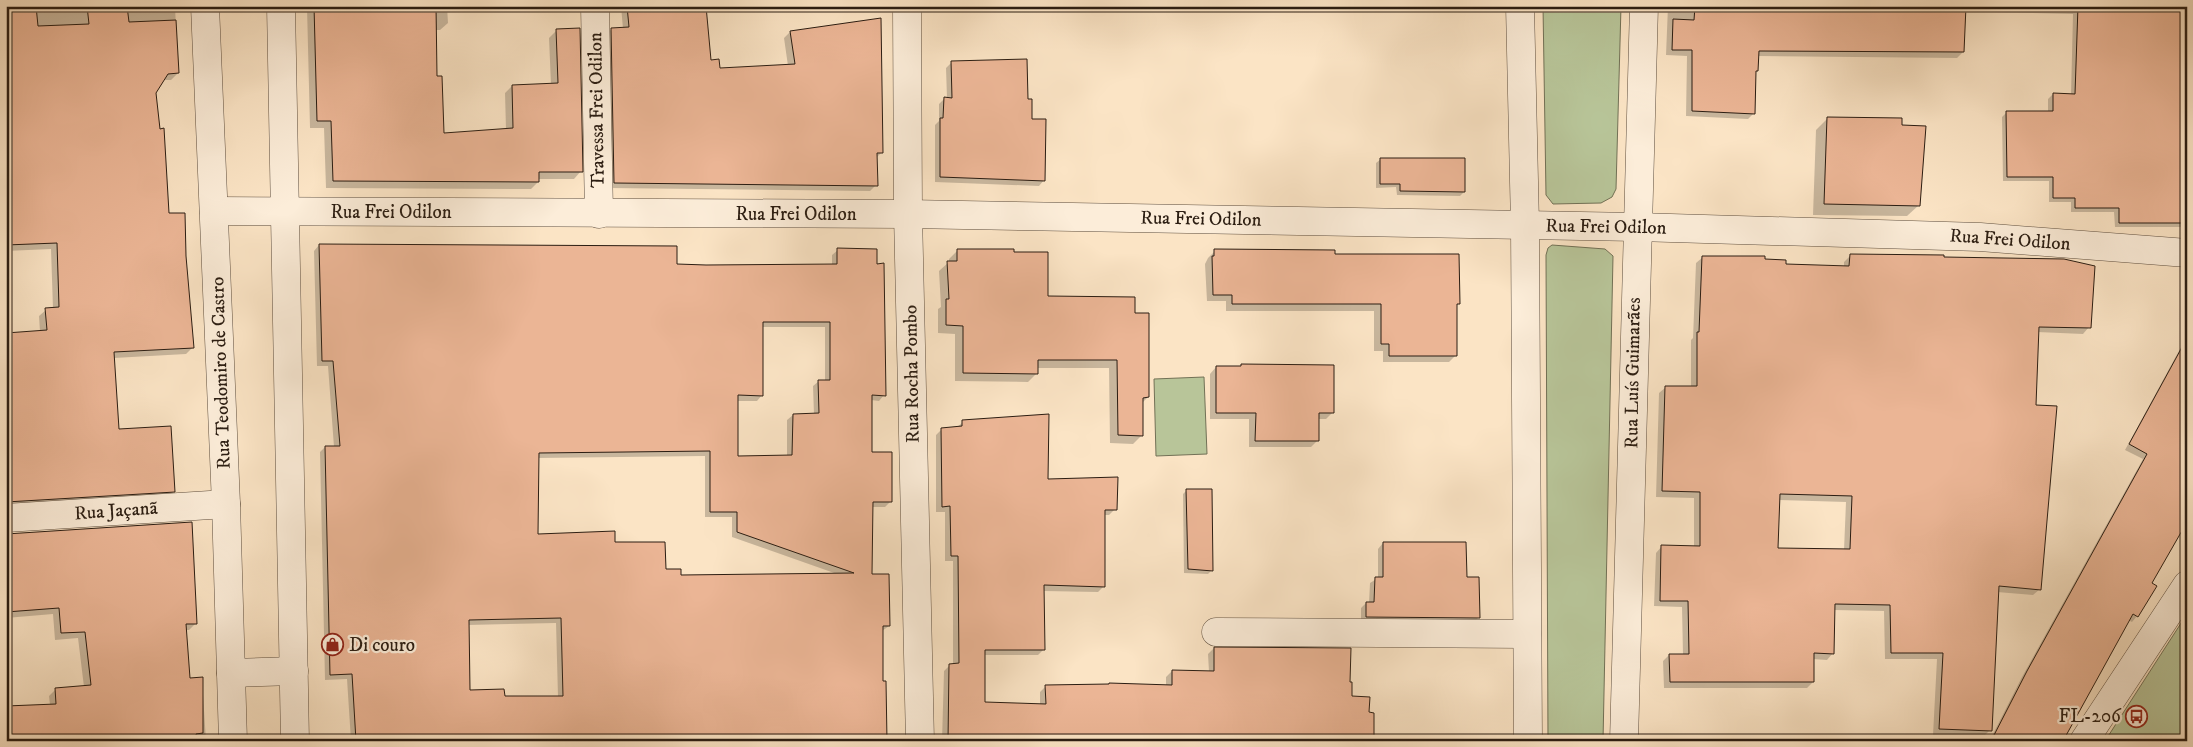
<svg xmlns="http://www.w3.org/2000/svg" width="2193" height="747" viewBox="0 0 2193 747" font-family="'IM FELL DW Pica',serif">
  <style>
    .green { fill: #b8c599; stroke: #727156 }
    .shadow { fill: #0003; fill-rule: evenodd }
    .building { fill: #ebb595; stroke: #2b1d12; fill-rule: evenodd }
    .lines { fill: none; stroke-linecap: round; stroke-linejoin: round }
    .minor-casing { stroke: #5f4f3f; stroke-width: 29 }
    .minor { stroke: #fcedd9; stroke-width: 28 }
    .labels { text-anchor: middle; dominant-baseline: central; stroke-width: 4.5; stroke-linejoin: round; paint-order: stroke }
    .street-label { font-size: 19px; fill: #2b1d12; stroke: #fcedd9 }
    .poi-label { font-size: 19px; fill: #2b1d12; stroke: #fcedd9; text-anchor: start }
  </style>
  <rect width="100%" height="100%" fill="#fbe4c5"/>
  <filter id="stains"><feTurbulence type="fractalNoise" baseFrequency=".004" numOctaves="4"/><feColorMatrix values="0 0 0 0 .2 0 0 0 0 .09 0 0 0 0 .02 0 0 0 .5 -.17"/></filter>
  <radialGradient id="worn" r=".72"><stop offset=".6" stop-color="#630" stop-opacity="0"/><stop offset="1" stop-color="#630" stop-opacity=".3"/></radialGradient>
  <g class="green">
    <path d="M1543,6H1621L1616,189L1612,197L1601,203L1553,204L1546,195Z"/>
    <path d="M1552,245L1605,249L1613,256L1603,741H1548L1546,255L1548,248Z"/>
    <path d="M1204,377L1207,454L1156,456L1154,379Z"/>
    <path d="M2187,614V741H2105L2185,617Z"/>
  </g>
  <g class="shadow">
    <path d="M6,6H175L178,73L171,80H163L155,92L168,215L184,256L193,347L186,354L114,358L118,431L174,491L167,498L6,508V334L40,332L39,316L46,310L53,309L51,249L6,251Z"/>
    <path d="M447,6L448,23L440,30H435L436,78L442,134L506,130L505,93L512,86L551,85L549,38L557,30L581,171L574,179H538V182L531,189L326,188L324,128H310L307,7Z"/>
    <path d="M621,6H705L709,61L718,70L788,66L784,38L790,32L882,152L876,158V185L870,191L608,188L605,35L612,29H623Z"/>
    <path d="M1288,6H1337L1331,12L1288,11Z"/>
    <path d="M1668,6H1965L1963,52L1957,58L1758,56L1757,70L1755,73L1754,113L1748,119L1686,116L1687,56L1666,55Z"/>
    <path d="M1992,6H2187V227H2115L2114,212H2071V202H2049V181H2003L2002,117L2007,112H2048V99L2053,94L2071,95L2073,14L1992,12Z"/>
    <path d="M952,62L1030,120L1044,180L1039,186L935,182V125L939,121V104L944,99H947L946,68Z"/>
    <path d="M1827,119L1901,126L1919,205L1907,216L1813,215L1816,130Z"/>
    <path d="M1381,159L1464,192L1460,196L1397,195L1396,187L1376,188V163Z"/>
    <path d="M319,245L676,265L832,266V255L838,250L884,395L879,401L871,400L870,453L891,501L885,507H872L870,575L889,626L882,631V682L885,741H351L347,679L325,680L320,452L325,447H334L328,366H317L314,251ZM762,327H825V381H819L813,386L814,415H793L787,420V457H737V401H757L762,395ZM705,456V517H732V537L837,574L680,577L614,544L537,535V458ZM556,623L558,697L504,698L468,692V625Z"/>
    <path d="M957,251L1046,297L1134,314L1148,397L1142,403V435L1133,444L1110,443L1109,368H1037V373L1028,382L955,381V334L938,333V309L941,307L939,271L949,262V259Z"/>
    <path d="M1215,251L1334,255L1459,303L1456,306V355L1449,362H1383V351H1374V311H1226V301H1207L1205,264L1208,258Z"/>
    <path d="M1850,256L1943,258L2089,327L2083,334L2037,332L2035,406L2040,589L2033,595L1997,592L1990,730L1984,736L1933,735L1937,659H1885L1884,611L1833,610V653L1827,660L1812,659L1813,682L1807,688H1664L1663,661L1669,655H1683L1682,607L1654,606L1656,553L1662,546L1694,547V498L1656,497L1659,393L1666,387L1691,388V340L1693,338L1696,263L1703,257L1764,260L1784,265L1844,267V262ZM1779,500L1846,502L1844,550L1777,549Z"/>
    <path d="M2187,336V520L2150,583L2155,586L2137,616L2132,622L2128,620L2062,741H1986L1990,737V740L2022,677L2143,459L2125,450Z"/>
    <path d="M1216,367L1333,412L1326,419H1318V440L1311,447H1249V419H1210V374Z"/>
    <path d="M963,422L1047,480L1115,509L1109,515H1104V586L1098,592L1043,591L1044,649L1038,655H983L984,703L1040,705V692L1046,686H1166V677L1172,671L1209,672L1208,654L1214,648L1349,683L1351,697L1368,713L1373,741H942L944,671L950,665H953V561H945V512H936V435L942,429L956,428Z"/>
    <path d="M1187,490L1212,570L1208,574L1184,573L1183,494Z"/>
    <path d="M6,535L196,623L189,630H185L189,680L202,679L206,741H6L50,705L49,696L55,690L84,687L78,638L55,640L53,614L6,618Z"/>
    <path d="M1383,543L1466,579L1478,618L1473,623L1361,622V608L1366,603H1369L1370,583L1378,578V549Z"/>
  </g>
  <g class="building">
    <path d="M6,6H36L38,26L89,24L87,6H127L129,22L176,20L179,73L168,74L156,93L160,129L164,128L169,213H185L186,256L194,348L114,352L119,429L171,426L175,492L6,502V426H11L6,333L47,330L45,308L59,307L57,243L6,245Z"/>
    <path d="M314,6H436L437,76H442L444,133L513,128L512,85L558,83L556,29L580,28L583,172H539V182L333,181L331,121H317Z"/>
    <path d="M627,6H706L711,60L719,59L720,68L795,64L790,31L881,18L883,153H877L878,186L614,183L611,28L629,27Z"/>
    <path d="M1695,6H1966L1964,52L1759,51L1758,71H1756L1755,114L1692,111V50H1672L1673,19L1694,20Z"/>
    <path d="M2078,6H2187V223H2119V208H2075V198H2053V177H2007L2006,111H2053V93L2075,94Z"/>
    <path d="M1027,59L1028,99H1032V119H1046L1045,181L940,177V118H943L944,97L952,98L951,61Z"/>
    <path d="M1827,117L1902,118V125L1926,126L1920,206L1824,204Z"/>
    <path d="M1380,158H1465V192L1400,191V184H1380Z"/>
    <path d="M319,244L677,246V264L706,265L837,264V248L877,249V264L884,263L886,396L872,395V452H892V502H873L872,574H889L890,626H883V681H886L887,741H356L352,674L330,675L325,446H340L333,361H322ZM763,322H830V380H818L819,413L793,414L792,455L738,456V395L763,396ZM710,451V512H737V532L854,573L681,575V569H666L665,542H615V531L538,534L539,453ZM561,618L563,696H505L504,689L470,690L469,620Z"/>
    <path d="M957,249H1014V252H1048V296L1135,297V313H1149V397L1143,398V436L1118,435L1117,360H1038V374L963,373V326L946,325V299H949L947,261H957Z"/>
    <path d="M1214,249L1335,250V254H1459L1460,304H1457V356H1389V344H1381V304H1232V295H1213L1212,256H1214Z"/>
    <path d="M1850,254L1944,255V257L2064,259L2095,266L2091,328L2039,327L2036,405L2057,406L2041,590L1999,586L1992,731L1939,729L1943,653H1891L1890,605L1835,604L1834,654L1814,653V682H1670L1669,654H1689L1688,601H1660L1661,545L1700,546V492L1662,491L1665,386H1697V332H1699L1702,256H1765V259L1786,260V264L1849,266ZM1780,494L1852,496L1850,549L1778,548Z"/>
    <path d="M2187,338V522L2152,583L2157,586L2138,617L2133,614L2063,741H1991L2027,671L2147,454L2129,444Z"/>
    <path d="M1241,364L1334,365V413H1319V441H1255L1256,413H1216V366H1241Z"/>
    <path d="M1049,414L1048,479L1118,477L1117,510H1105V587L1044,585L1045,650H985V702L1046,704L1045,685L1109,684V683L1172,685V670L1214,671V647L1351,648L1350,682H1352V696L1370,697L1369,712L1374,713V741H948L949,664L959,663L958,556H951L950,506L942,507L941,428L962,426V420Z"/>
    <path d="M1186,489H1212L1213,571L1188,569Z"/>
    <path d="M192,522L197,624H186L190,678L203,677V733L196,734L197,741H6V706L56,704L55,688L91,685L85,632L61,633L59,608L6,612V534Z"/>
    <path d="M1383,542H1466L1467,577H1479L1480,618L1366,617V602H1374L1375,577H1383Z"/>
  </g>
  <g class="lines">
    <defs>
      <g id="minor">
        <path d="M205,6L226,504L233,741"/>
        <path d="M281,6L295,741"/>
        <path d="M595,6L599,214"/>
        <path d="M907,6L908,214L920,741"/>
        <path d="M1520,6L1525,225L1528,741"/>
        <path d="M214,211L908,214L1637,227L1980,237L2187,253"/>
        <path d="M6,518L226,504"/>
        <path d="M1216,632L1527,634"/>
        <path d="M231,673L294,671"/>
        <path d="M1624,741L1644,6"/>
        <path d="M2084,741L2187,585"/>
      </g>
    </defs>
    <use href="#minor" class="minor-casing"/>
    <use href="#minor" class="minor"/>
  </g>
  <defs>
    <symbol id="shop-ring" viewBox="-11 -11 22 22"><circle r="9.5" fill="#fcedd9" stroke="#8f2418" stroke-width="1.5"/><path d="M-5-2.5h2.3a2.7 3.5 0 0 1 5.4 0H5L5.5 6h-11ZM-1.5-2.5h3a1.5 2.3 0 0 0-3 0Z" fill="#8f2418"/></symbol>
    <symbol id="bus-ring" viewBox="-11 -11 22 22"><circle r="9.5" fill="#fcedd9" stroke="#8f2418" stroke-width="1.5"/><path d="M-5-6H5V4H4V6H2V4H-2V6H-4V4H-5ZM-3.5-4V0h7V-4ZM-3.5 1.2v1.5H-2V1.2ZM2 1.2v1.5H3.5V1.2Z" fill="#8f2418"/></symbol>
  </defs>
  <g fill-rule="evenodd">
    <use href="#shop-ring" x="320" y="632" width="25" height="25"/>
    <use href="#bus-ring" x="2124" y="704" width="25" height="25"/>
  </g>
  <g class="labels">
    <g class="street-label">
      <text transform="translate(597 110) rotate(-91)">Travessa Frei Odilon</text>
      <text x="391" y="212">Rua Frei Odilon</text>
      <text x="796" y="214">Rua Frei Odilon</text>
      <text transform="translate(1201 219) rotate(1)">Rua Frei Odilon</text>
      <text transform="translate(1606 227) rotate(1)">Rua Frei Odilon</text>
      <text transform="translate(2010 240) rotate(4)">Rua Frei Odilon</text>
      <text transform="translate(221 373) rotate(-92)">Rua Teodomiro de Castro</text>
      <text transform="translate(1633 373) rotate(-89)">Rua Luís Guimarães</text>
      <text transform="translate(912 374) rotate(-91)">Rua Rocha Pombo</text>
      <text transform="translate(116 511) rotate(-4)">Rua Jaçanã</text>
    </g>
    <g class="poi-label">
      <text x="349" y="645">Di couro</text>
      <text x="2121" y="716" text-anchor="end">FL-206</text>
    </g>
  </g>
  <rect width="2193" height="747" fill="none" stroke="#fbe4c5" stroke-width="25"/>
  <rect x="8" y="8" width="2178" height="732" fill="none" stroke="#2b1d12" stroke-width="2.5"/>
  <rect x="12" y="12" width="2168" height="722" fill="none" stroke="#2b1d12"/>
  <rect width="100%" height="100%" filter="url(#stains)"/>
  <rect width="100%" height="100%" fill="url(#worn)"/>
</svg>
